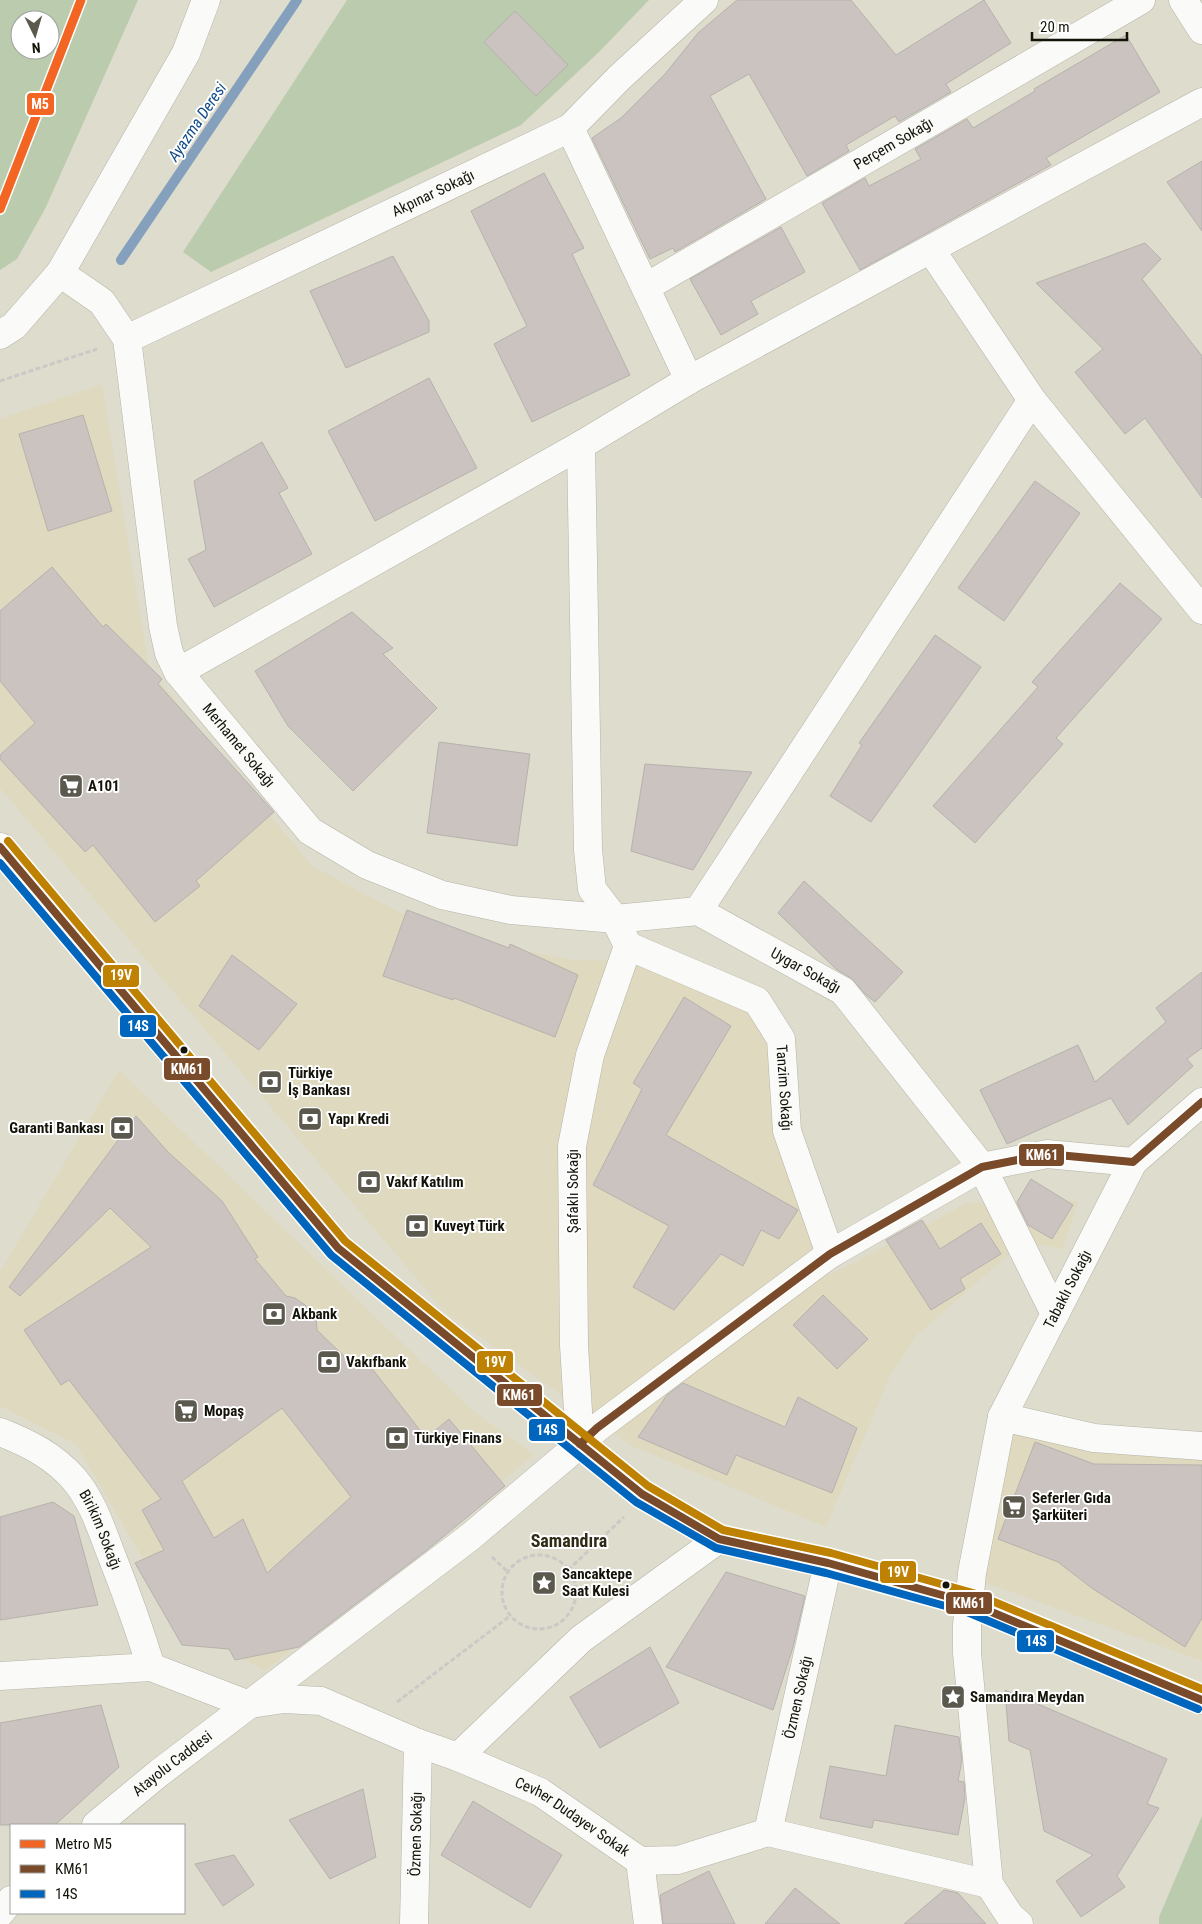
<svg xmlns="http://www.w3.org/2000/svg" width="1202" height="1924" viewBox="0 0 1202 1924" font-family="'Roboto Condensed',sans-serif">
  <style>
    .built { fill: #ded9bf }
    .green { fill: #bbcbae; fill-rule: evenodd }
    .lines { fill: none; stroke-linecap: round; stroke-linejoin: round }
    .stream { stroke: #84a0bc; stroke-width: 10 }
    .building { fill: #cac3bf; stroke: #b7b1ad; fill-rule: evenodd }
    .minor-casing { stroke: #b5b3a6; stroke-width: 29 }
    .major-casing { stroke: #b5b3a6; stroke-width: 29 }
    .path { stroke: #cac9c5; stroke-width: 3; stroke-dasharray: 5 2.5; stroke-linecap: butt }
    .minor { stroke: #fafaf8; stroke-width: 28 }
    .major { stroke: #fafaf8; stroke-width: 28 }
    .bus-1-casing { stroke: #fff; stroke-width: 11 }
    .bus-2-casing { stroke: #fff; stroke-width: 11 }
    .bus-3-casing { stroke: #fff; stroke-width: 11 }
    .bus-1 { stroke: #7a4b2a; stroke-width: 8 }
    .bus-2 { stroke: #0065bd; stroke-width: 8 }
    .bus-3 { stroke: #be8102; stroke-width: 8 }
    .metro-1-casing { stroke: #fff; stroke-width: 12 }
    .metro-1 { stroke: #f26522; stroke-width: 9 }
    .bus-dot { fill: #141309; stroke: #fff; stroke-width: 2 }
    .labels { text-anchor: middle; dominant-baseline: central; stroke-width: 4; stroke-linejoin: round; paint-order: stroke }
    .street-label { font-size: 15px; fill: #141309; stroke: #fff }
    .poi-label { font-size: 15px; font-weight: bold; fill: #141309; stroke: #fff; text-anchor: start }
    .water-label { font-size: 16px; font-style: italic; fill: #124c88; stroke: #fff }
    .quarter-label { font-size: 18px; font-weight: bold; fill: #2f2b14; stroke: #fff }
    .line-badge { stroke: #fff; stroke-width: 2 }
    .badge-label { font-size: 14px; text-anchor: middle; font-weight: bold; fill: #fff }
  </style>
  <rect width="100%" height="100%" fill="#dedccd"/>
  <g class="built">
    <path d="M102,384L149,669L312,866L444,936L575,960L671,961L797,1039L794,1162L830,1275L967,1203L1016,1204L1078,1201L1063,1249L1023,1242L916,1336L891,1374L826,1527L632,1446L445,1312L0,788V419Z"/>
    <path d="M119,1070L472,1410L534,1455L265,1671L182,1626L76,1444L0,1406V1272Z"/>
    <path d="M990,1419L1202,1459V1661L964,1575Z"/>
  </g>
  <g class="green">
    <path d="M0,0H138L45,209L17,259L0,270ZM20,20H50V50H20Z"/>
    <path d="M347,0H649L599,52L521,125L211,272L183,252Z"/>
    <path d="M1202,1816V1924H1159V1917Z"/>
  </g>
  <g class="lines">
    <path class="stream" d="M121,260L297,0"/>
  </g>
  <g class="building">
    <path d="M737,0H851L896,55L984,0L1011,43L946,84L951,92L899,122L895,116L846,145L849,151L807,176L749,74L710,96L766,199L675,252L673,248L650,259L592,138L621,118L665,74L698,33Z"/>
    <path d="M515,11L568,65L536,96L484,42Z"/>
    <path d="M1126,35L1160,92L1046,158L1051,165L860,270L822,203L865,178L869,186L921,159L915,149L967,119L973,128L1035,91L1034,89Z"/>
    <path d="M1202,161V231L1167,182Z"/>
    <path d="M544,173L584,248L572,254L630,375L532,422L494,344L527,326L471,211Z"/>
    <path d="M781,227L805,272L751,301L758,314L721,335L690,279Z"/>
    <path d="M1145,243L1161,259L1142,279L1202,356V498L1145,418L1125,434L1075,372L1103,349L1036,283Z"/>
    <path d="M393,256L429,321V332L346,368L310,291Z"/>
    <path d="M429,378L477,468L375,521L328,431Z"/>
    <path d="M83,415L112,511L48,531L19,434Z"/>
    <path d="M262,442L288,488L279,493L312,554L214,607L188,559L206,550L194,481Z"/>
    <path d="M1035,481L1080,513L1004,621L958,588Z"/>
    <path d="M52,567L103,627L106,624L162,679L158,684L274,812L196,881L200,886L155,922L93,845L85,852L0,759V755L35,723L0,681V611Z"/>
    <path d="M1120,583L1162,619L1056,738L1063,744L975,843L933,806L1038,687L1032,682Z"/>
    <path d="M352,612L393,648L383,654L437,708L353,791L288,726L255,671Z"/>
    <path d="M935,635L981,667L871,822L830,796L862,745L859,743Z"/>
    <path d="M439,742L530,754L517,846L427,833Z"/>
    <path d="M645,764L752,772L693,870L631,851Z"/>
    <path d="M804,881L903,972L875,1002L866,995L851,978L836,969L778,913Z"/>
    <path d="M407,910L509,948L510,944L578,975L555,1037L454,998L453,1000L383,976Z"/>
    <path d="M232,955L297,1004L259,1050L199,1006Z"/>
    <path d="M1202,972V1048L1187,1059L1193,1066L1128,1125L1111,1098L1007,1144L980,1090L1078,1045L1095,1082L1166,1022L1156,1008Z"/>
    <path d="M684,997L731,1026L666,1135L798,1210L779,1239L761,1230L743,1266L721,1254L674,1310L633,1287L669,1226L593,1185L642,1089L633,1083Z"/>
    <path d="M136,1116L168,1152L222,1201L258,1257L255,1259L286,1296L295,1298L305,1305L316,1316L317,1330L353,1365L363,1357L426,1438L449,1419L505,1486L427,1550L299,1647L235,1660L229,1649L182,1645L135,1563L164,1550L142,1510L161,1499L69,1380L61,1385L24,1330L151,1247L110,1208L20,1296L9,1287ZM282,1408L351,1497L267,1573L243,1519L214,1538L182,1481Z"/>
    <path d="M1031,1179L1073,1205L1052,1239L1028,1225L1017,1202Z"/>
    <path d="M922,1220L940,1249L981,1223L1001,1254L960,1279L965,1289L931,1310L886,1240Z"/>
    <path d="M823,1295L868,1339L837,1369L793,1325Z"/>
    <path d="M683,1383L785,1427L798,1397L857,1428L832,1493L736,1455L727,1475L638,1437L667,1395Z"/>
    <path d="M1035,1442L1094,1464L1202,1465V1618L1185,1647L1093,1589L1058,1562L998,1539Z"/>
    <path d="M53,1502L74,1516L98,1605L0,1620V1517Z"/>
    <path d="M726,1572L805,1596L793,1647L773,1710L666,1667Z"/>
    <path d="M650,1647L679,1703L600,1748L570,1697Z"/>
    <path d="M1005,1690L1167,1759L1147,1804L1159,1808L1117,1876L1125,1887L1081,1917L1056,1881L1093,1855L1044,1831L1030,1750L1009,1741Z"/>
    <path d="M101,1705L119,1767L55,1825H0V1723Z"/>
    <path d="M895,1725L959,1737L962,1760L958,1781L964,1782L965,1798L958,1835L874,1820L872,1828L820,1818L830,1766L886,1776Z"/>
    <path d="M363,1789L376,1857L330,1879L289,1820Z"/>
    <path d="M473,1801L562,1855L530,1908L441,1855Z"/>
    <path d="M234,1855L254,1885L223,1906L195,1864Z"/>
    <path d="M709,1871L735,1924H663L660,1895Z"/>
    <path d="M795,1888L840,1924H765Z"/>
    <path d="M944,1890L958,1893L986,1924H904Z"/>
  </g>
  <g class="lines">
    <defs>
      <g id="minor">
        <path id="s1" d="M206,0L186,53L60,273L102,302L127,339L163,626L169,653L178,672L310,831L367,865L442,895L511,910L615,919L698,911L843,991L982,1167L1055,1314"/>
        <path d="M1183,0L1202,30"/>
        <path d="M570,128L689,380"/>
        <path d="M931,250L1032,400L1202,610"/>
        <path id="s2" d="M646,287L1141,0"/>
        <path id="s3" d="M127,339L570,128L619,78L704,0"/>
        <path d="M178,672L581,445"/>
        <path d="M698,911L1032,400"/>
        <path d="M628,946L615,919L592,889L588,850L581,445L689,380L1202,102"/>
        <path id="s4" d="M628,946L757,1001L781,1039L787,1131L830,1254"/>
        <path d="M1002,1417L1094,1438L1202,1446"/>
        <path id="s5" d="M0,1432C28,1443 54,1456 74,1479C92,1500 101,1528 111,1554C126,1592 139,1628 151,1667"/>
        <path d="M0,1676L151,1667L249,1705"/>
        <path id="s6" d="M250,1704L284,1699L321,1701L418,1743L458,1757L540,1792L640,1861L678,1860L768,1832L989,1884"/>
        <path d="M458,1757L581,1639L719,1539"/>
        <path id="s7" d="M96,1825L159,1773L470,1537L580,1444L574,1345L572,1146L590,1055L628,946"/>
        <path id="s8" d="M768,1832L828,1563"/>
        <path d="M640,1861L648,1924"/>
        <path d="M0,1913L11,1900"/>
        <path id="s9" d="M414,1924L418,1743"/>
        <path id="s10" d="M1019,1924L1010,1916L989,1884L967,1653V1625L972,1573L1002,1417L1133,1162"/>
      </g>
      <g id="major">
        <path d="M0,335L14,326L60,273"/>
        <path d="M0,847L338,1248L642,1494L719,1539L828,1563L970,1603L1202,1700"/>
        <path d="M580,1444L597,1428L830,1254L982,1167L1047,1154L1133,1162L1202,1102"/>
      </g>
    </defs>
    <use href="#minor" class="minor-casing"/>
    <use href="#major" class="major-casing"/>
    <g class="path">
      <path d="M0,381L97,349"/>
      <circle cx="539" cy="1592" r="37"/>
      <path d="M492,1557L508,1572"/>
      <path d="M568,1570L624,1517"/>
      <path d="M397,1702L510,1616"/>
    </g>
    <use href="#minor" class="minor"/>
    <use href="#major" class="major"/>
    <defs>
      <g id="bus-1">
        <path d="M0,847L338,1248L642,1494L719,1539L828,1563L970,1603L1202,1700"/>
        <path d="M580,1444L597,1428L830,1254L982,1167L1047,1154L1133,1162L1202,1102"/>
      </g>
      <path id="bus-2" d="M0,863L331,1255L636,1502L716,1548L826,1573L967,1612L1198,1709"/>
      <path id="bus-3" d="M8,841L345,1241L648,1486L723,1530L831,1553L973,1593L1202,1689"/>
    </defs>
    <use href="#bus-1" class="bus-1-casing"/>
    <use href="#bus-2" class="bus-2-casing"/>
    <use href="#bus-3" class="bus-3-casing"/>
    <use href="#bus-1" class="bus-1"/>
    <use href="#bus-2" class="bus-2"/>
    <use href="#bus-3" class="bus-3"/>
    <defs>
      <path id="metro-1" d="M0,209L81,0"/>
    </defs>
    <use href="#metro-1" class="metro-1-casing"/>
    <use href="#metro-1" class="metro-1"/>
  </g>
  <defs>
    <symbol id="supermarket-square" viewBox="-11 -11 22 22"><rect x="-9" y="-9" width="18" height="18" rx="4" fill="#5b594e" stroke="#fff"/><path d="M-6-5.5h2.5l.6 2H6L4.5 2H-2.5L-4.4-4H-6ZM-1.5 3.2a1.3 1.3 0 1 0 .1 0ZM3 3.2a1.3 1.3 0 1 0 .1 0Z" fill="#fff"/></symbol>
    <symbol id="bank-square" viewBox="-11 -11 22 22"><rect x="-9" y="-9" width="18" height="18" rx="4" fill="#5b594e" stroke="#fff"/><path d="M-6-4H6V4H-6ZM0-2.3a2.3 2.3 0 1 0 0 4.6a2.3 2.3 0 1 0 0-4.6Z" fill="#fff"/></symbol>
    <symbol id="sight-square" viewBox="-11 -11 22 22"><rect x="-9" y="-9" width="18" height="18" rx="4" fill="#5b594e" stroke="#fff"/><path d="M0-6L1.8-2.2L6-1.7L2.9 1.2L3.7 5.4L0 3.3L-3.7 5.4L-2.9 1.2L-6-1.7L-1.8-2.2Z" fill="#fff"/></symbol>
  </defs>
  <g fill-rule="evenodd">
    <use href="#supermarket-square" x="57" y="772" width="28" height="28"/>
    <use href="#bank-square" x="256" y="1068" width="28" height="28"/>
    <use href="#bank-square" x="296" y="1105" width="28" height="28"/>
    <use href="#bank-square" x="108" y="1114" width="28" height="28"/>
    <use href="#bank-square" x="355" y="1168" width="28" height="28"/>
    <use href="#bank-square" x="403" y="1212" width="28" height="28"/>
    <use href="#bank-square" x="260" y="1300" width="28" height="28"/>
    <use href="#bank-square" x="315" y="1348" width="28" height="28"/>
    <use href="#supermarket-square" x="172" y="1397" width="28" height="28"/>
    <use href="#bank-square" x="383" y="1424" width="28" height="28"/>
    <use href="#supermarket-square" x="1000" y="1493" width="28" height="28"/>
    <use href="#sight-square" x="530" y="1569" width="28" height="28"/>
    <use href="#sight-square" x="939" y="1683" width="28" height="28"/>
  </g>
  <g class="bus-dot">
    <circle cx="184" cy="1050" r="4.5"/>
    <circle cx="946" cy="1585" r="4.5"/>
  </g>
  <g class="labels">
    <g class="street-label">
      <text stroke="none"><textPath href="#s2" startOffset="286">Perçem Sokağı</textPath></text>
      <text stroke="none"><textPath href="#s3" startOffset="339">Akpınar Sokağı</textPath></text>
      <text stroke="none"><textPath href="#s1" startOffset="839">Merhamet Sokağı</textPath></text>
      <text stroke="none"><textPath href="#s1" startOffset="1479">Uygar Sokağı</textPath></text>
      <text stroke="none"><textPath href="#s4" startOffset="234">Tanzim Sokağı</textPath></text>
      <text transform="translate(573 1191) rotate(-90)">Şafaklı Sokağı</text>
      <text stroke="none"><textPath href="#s10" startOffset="665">Tabaklı Sokağı</textPath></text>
      <text stroke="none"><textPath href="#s5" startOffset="146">Birikim Sokağı</textPath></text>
      <text stroke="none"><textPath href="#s8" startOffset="138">Özmen Sokağı</textPath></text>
      <text stroke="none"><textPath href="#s7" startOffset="98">Atayolu Caddesi</textPath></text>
      <text stroke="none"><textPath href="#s6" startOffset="349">Cevher Dudayev Sokak</textPath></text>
      <text stroke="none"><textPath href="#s9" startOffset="90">Özmen Sokağı</textPath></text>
    </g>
    <g class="poi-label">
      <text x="88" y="786">A101</text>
      <text x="288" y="1073">Türkiye<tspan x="288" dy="17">İş Bankası</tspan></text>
      <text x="328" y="1119">Yapı Kredi</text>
      <text x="104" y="1128" text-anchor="end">Garanti Bankası</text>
      <text x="386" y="1182">Vakıf Katılım</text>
      <text x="434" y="1226">Kuveyt Türk</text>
      <text x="292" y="1314">Akbank</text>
      <text x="346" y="1362">Vakıfbank</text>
      <text x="204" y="1411">Mopaş</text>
      <text x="414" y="1438">Türkiye Finans</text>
      <text x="1032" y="1498">Seferler Gıda<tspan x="1032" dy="17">Şarküteri</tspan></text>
      <text x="562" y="1574">Sancaktepe<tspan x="562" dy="17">Saat Kulesi</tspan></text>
      <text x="970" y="1697">Samandıra Meydan</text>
    </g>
    <g class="water-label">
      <text transform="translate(197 122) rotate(-56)">Ayazma Deresi</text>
    </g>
    <g class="quarter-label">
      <text x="569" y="1540">Samandıra</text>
    </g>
  </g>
  <g class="line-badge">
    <rect x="26" y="92" width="29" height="24" rx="5" fill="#f26522"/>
    <rect x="102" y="964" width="38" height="24" rx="5" fill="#be8102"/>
    <rect x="119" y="1014" width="38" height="24" rx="5" fill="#0065bd"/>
    <rect x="163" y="1057" width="48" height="24" rx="5" fill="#7a4b2a"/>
    <rect x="1018" y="1143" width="47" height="24" rx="5" fill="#7a4b2a"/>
    <rect x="476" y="1350" width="38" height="24" rx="5" fill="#be8102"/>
    <rect x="496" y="1383" width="47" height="24" rx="5" fill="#7a4b2a"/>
    <rect x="528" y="1418" width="38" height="24" rx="5" fill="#0065bd"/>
    <rect x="879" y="1560" width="38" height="24" rx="5" fill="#be8102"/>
    <rect x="945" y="1591" width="48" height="24" rx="5" fill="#7a4b2a"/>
    <rect x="1016" y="1629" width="39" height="24" rx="5" fill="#0065bd"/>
  </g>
  <g class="badge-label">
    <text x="40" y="109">M5</text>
    <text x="121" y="980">19V</text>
    <text x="138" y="1031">14S</text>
    <text x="187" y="1074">KM61</text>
    <text x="1042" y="1160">KM61</text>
    <text x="495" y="1367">19V</text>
    <text x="519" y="1400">KM61</text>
    <text x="547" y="1435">14S</text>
    <text x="898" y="1577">19V</text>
    <text x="969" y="1608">KM61</text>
    <text x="1036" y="1646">14S</text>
  </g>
  <rect x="10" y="1824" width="175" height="90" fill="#ffffff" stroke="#a1a19d"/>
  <rect x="20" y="1840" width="25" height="8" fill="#f26522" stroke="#a1a19d"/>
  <text x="55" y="1849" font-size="15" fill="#141309">Metro M5</text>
  <rect x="20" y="1865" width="25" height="8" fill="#7a4b2a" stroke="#a1a19d"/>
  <text x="55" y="1874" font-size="15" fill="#141309">KM61</text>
  <rect x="20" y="1890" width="25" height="8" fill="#0065bd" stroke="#a1a19d"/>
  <text x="55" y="1899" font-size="15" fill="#141309">14S</text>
  <g transform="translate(35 35) rotate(175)"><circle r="24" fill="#ffffff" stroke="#a1a19d"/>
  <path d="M0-4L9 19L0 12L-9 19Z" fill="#5b594e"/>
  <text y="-8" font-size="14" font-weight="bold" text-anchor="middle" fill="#141309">N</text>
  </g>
  <path d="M1032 32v8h95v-8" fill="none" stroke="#141309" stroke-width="2.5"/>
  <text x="1040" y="32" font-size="15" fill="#141309" stroke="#ffffff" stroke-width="4" paint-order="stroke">20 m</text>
</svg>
